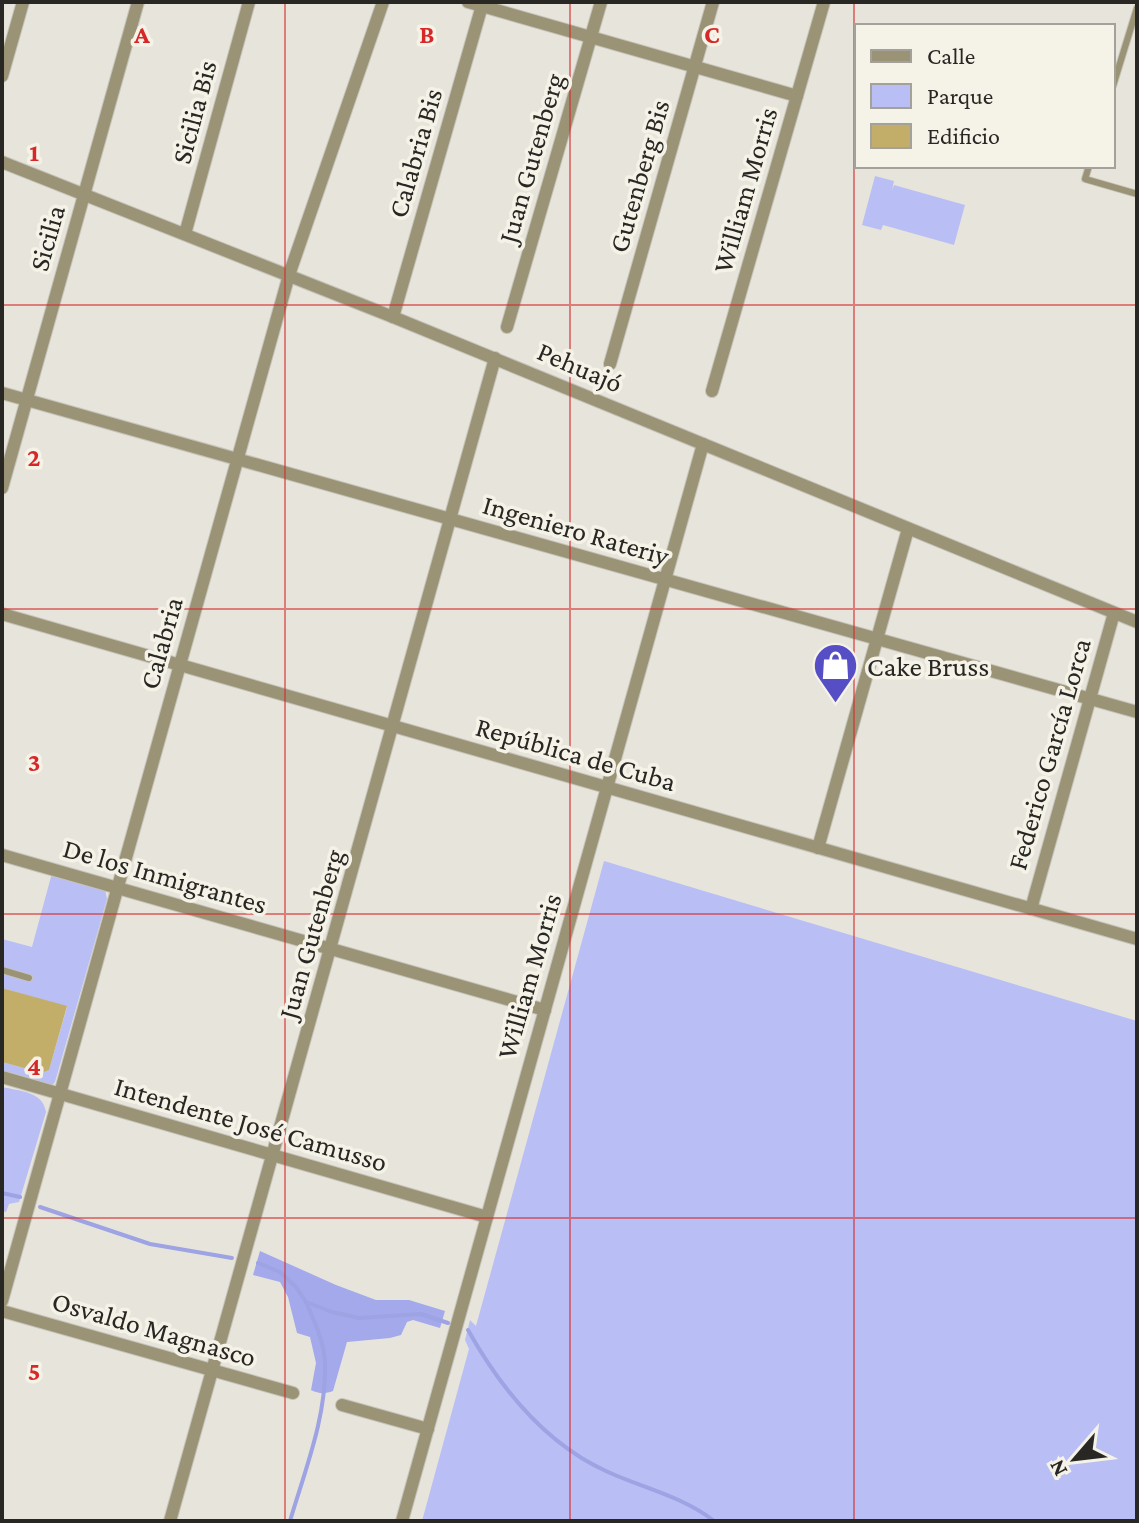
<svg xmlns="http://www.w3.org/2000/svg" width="1139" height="1523" viewBox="0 0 1139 1523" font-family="'Crimson Pro',serif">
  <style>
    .green { fill: #b9bef5 }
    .forest { fill: #a3a9ea }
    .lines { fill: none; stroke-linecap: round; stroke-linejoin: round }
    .stream { stroke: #9da3e3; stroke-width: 4 }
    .building { fill: #c2ae68 }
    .lane-casing { stroke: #c5c3ba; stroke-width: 8 }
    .street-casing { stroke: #c5c3ba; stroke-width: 14 }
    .lane { stroke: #9b9376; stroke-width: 6 }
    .street { stroke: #9b9376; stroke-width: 12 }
    .grid { fill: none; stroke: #d62828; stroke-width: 2; stroke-opacity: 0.55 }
    .labels { text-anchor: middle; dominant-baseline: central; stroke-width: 7; stroke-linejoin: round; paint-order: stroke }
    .street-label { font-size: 28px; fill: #282723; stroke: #f5f2e8 }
    .poi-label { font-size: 28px; fill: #282723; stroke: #f5f2e8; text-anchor: start }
    .grid-label { font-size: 26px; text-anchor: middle; font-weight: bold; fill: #d62828; stroke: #f5f2e8; stroke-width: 7; stroke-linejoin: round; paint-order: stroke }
  </style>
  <rect width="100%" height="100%" fill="#e7e5db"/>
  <g class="green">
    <path d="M875,176L894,181L892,190L894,185L965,205L954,245L883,225L881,230L862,225Z"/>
    <path d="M604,861L1137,1021V1521H422L469,1349L465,1340L470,1320L476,1326Z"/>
    <path d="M52,873L105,889L107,899L55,1082L52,1085L2,1074V1062L42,1073L49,1070L67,1007L2,988V939L32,947Z"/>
    <path d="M2,1087C19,1091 43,1091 46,1112L19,1202L9,1204L6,1212L2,1211Z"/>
  </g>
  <path class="forest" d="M260,1251L336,1285L376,1300H409L445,1311L440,1328L413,1320L407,1322L401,1335L390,1338L347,1342L333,1391C325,1394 319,1394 311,1390L316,1363L310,1337L297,1333L288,1297L280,1282L253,1275Z"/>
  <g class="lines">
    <g class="stream">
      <path d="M2,1193L20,1197"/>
      <path d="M40,1207L150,1244L232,1258"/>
      <path d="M258,1263L280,1272L296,1287L306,1302L332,1312L359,1318L421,1314L448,1323"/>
      <path d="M468,1330C501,1389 545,1444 608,1472C643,1488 684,1497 714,1521"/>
      <path d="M290,1521C305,1470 327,1416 325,1362C324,1341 314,1321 306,1302"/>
    </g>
  </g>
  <path class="building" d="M2,988L67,1006L49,1070L42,1073L2,1062Z"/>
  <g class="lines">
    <defs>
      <g id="lane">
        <path d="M1113,86L1137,8"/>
        <path d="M1089,166L1085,179L1137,194"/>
        <path d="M2,970L29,978"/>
      </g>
      <g id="street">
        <path d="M468,2L797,96"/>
        <path d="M2,76L23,2"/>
        <path d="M2,162L393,317L1137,622"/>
        <path d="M185,234L249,2"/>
        <path d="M393,317L483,2"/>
        <path d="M507,327L601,2"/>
        <path d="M610,364L713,2"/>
        <path d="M712,391L824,2"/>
        <path d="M2,393L1137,712"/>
        <path d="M2,488L138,2"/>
        <path d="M2,614L1137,939"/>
        <path d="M818,848L908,529"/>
        <path d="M2,855L545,1010"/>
        <path d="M1031,909L1114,613"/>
        <path d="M2,1077L487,1217"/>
        <path d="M2,1301L289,275L383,2"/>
        <path d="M2,1311L293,1393"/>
        <path d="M342,1405L428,1429"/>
        <path d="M170,1521L495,358"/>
        <path d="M402,1521L703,444"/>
      </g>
    </defs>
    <use href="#lane" class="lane-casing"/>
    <use href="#street" class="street-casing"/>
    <use href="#lane" class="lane"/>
    <use href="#street" class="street"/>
  </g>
  <path class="grid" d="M285,2V1521M570,2V1521M854,2V1521M2,305H1137M2,609H1137M2,914H1137M2,1218H1137"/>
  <defs>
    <symbol id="shop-pin" viewBox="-11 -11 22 30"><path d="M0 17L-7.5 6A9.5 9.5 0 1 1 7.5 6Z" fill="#554ec5" stroke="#f5f2e8"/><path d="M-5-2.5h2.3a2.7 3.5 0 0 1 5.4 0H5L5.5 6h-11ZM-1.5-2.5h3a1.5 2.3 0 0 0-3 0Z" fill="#fff"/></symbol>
  </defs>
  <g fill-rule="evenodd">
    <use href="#shop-pin" x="810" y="640" width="51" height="69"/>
  </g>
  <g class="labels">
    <g class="street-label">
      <text transform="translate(194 112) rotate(-75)">Sicilia Bis</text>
      <text transform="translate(415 153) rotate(-74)">Calabria Bis</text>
      <text transform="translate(531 158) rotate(-74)">Juan Gutenberg</text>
      <text transform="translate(639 176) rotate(-74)">Gutenberg Bis</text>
      <text transform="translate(745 190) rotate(-74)">William Morris</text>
      <text transform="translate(47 238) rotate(-74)">Sicilia</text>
      <text transform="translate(580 367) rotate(23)">Pehuajó</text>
      <text transform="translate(576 530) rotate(16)">Ingeniero Rateriy</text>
      <text transform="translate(161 643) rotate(-74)">Calabria</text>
      <text transform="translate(576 754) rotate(16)">República de Cuba</text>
      <text transform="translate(1049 754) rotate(-74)">Federico García Lorca</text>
      <text transform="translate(165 876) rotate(16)">De los Inmigrantes</text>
      <text transform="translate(311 934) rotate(-74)">Juan Gutenberg</text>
      <text transform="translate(529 976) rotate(-74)">William Morris</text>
      <text transform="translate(251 1124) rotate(16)">Intendente José Camusso</text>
      <text transform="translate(154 1329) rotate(16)">Osvaldo Magnasco</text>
    </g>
    <g class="poi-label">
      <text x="867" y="666">Cake Bruss</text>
    </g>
  </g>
  <g class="grid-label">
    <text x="142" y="43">A</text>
    <text x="427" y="43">B</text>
    <text x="712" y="43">C</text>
    <text x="34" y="161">1</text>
    <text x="34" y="466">2</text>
    <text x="34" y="771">3</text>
    <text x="34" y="1075">4</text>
    <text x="34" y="1380">5</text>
  </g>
  <rect width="1139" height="1523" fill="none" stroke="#282723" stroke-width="8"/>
  <rect x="855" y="24" width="260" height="144" fill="#f5f2e8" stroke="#a3a199" stroke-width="2"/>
  <rect x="871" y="50" width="40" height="12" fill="#9b9376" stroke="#a3a199" stroke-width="2"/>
  <text x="927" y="64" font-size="24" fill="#282723">Calle</text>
  <rect x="871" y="84" width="40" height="24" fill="#b9bef5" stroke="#a3a199" stroke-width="2"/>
  <text x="927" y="104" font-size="24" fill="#282723">Parque</text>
  <rect x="871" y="124" width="40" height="24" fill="#c2ae68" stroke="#a3a199" stroke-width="2"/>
  <text x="927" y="144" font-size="24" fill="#282723">Edificio</text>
  <g transform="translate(1075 1459) rotate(242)" stroke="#f5f2e8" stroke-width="6" paint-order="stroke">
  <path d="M0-6L14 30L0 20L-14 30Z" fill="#282723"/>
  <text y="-12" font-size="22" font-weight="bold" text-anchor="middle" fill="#282723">N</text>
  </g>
</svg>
